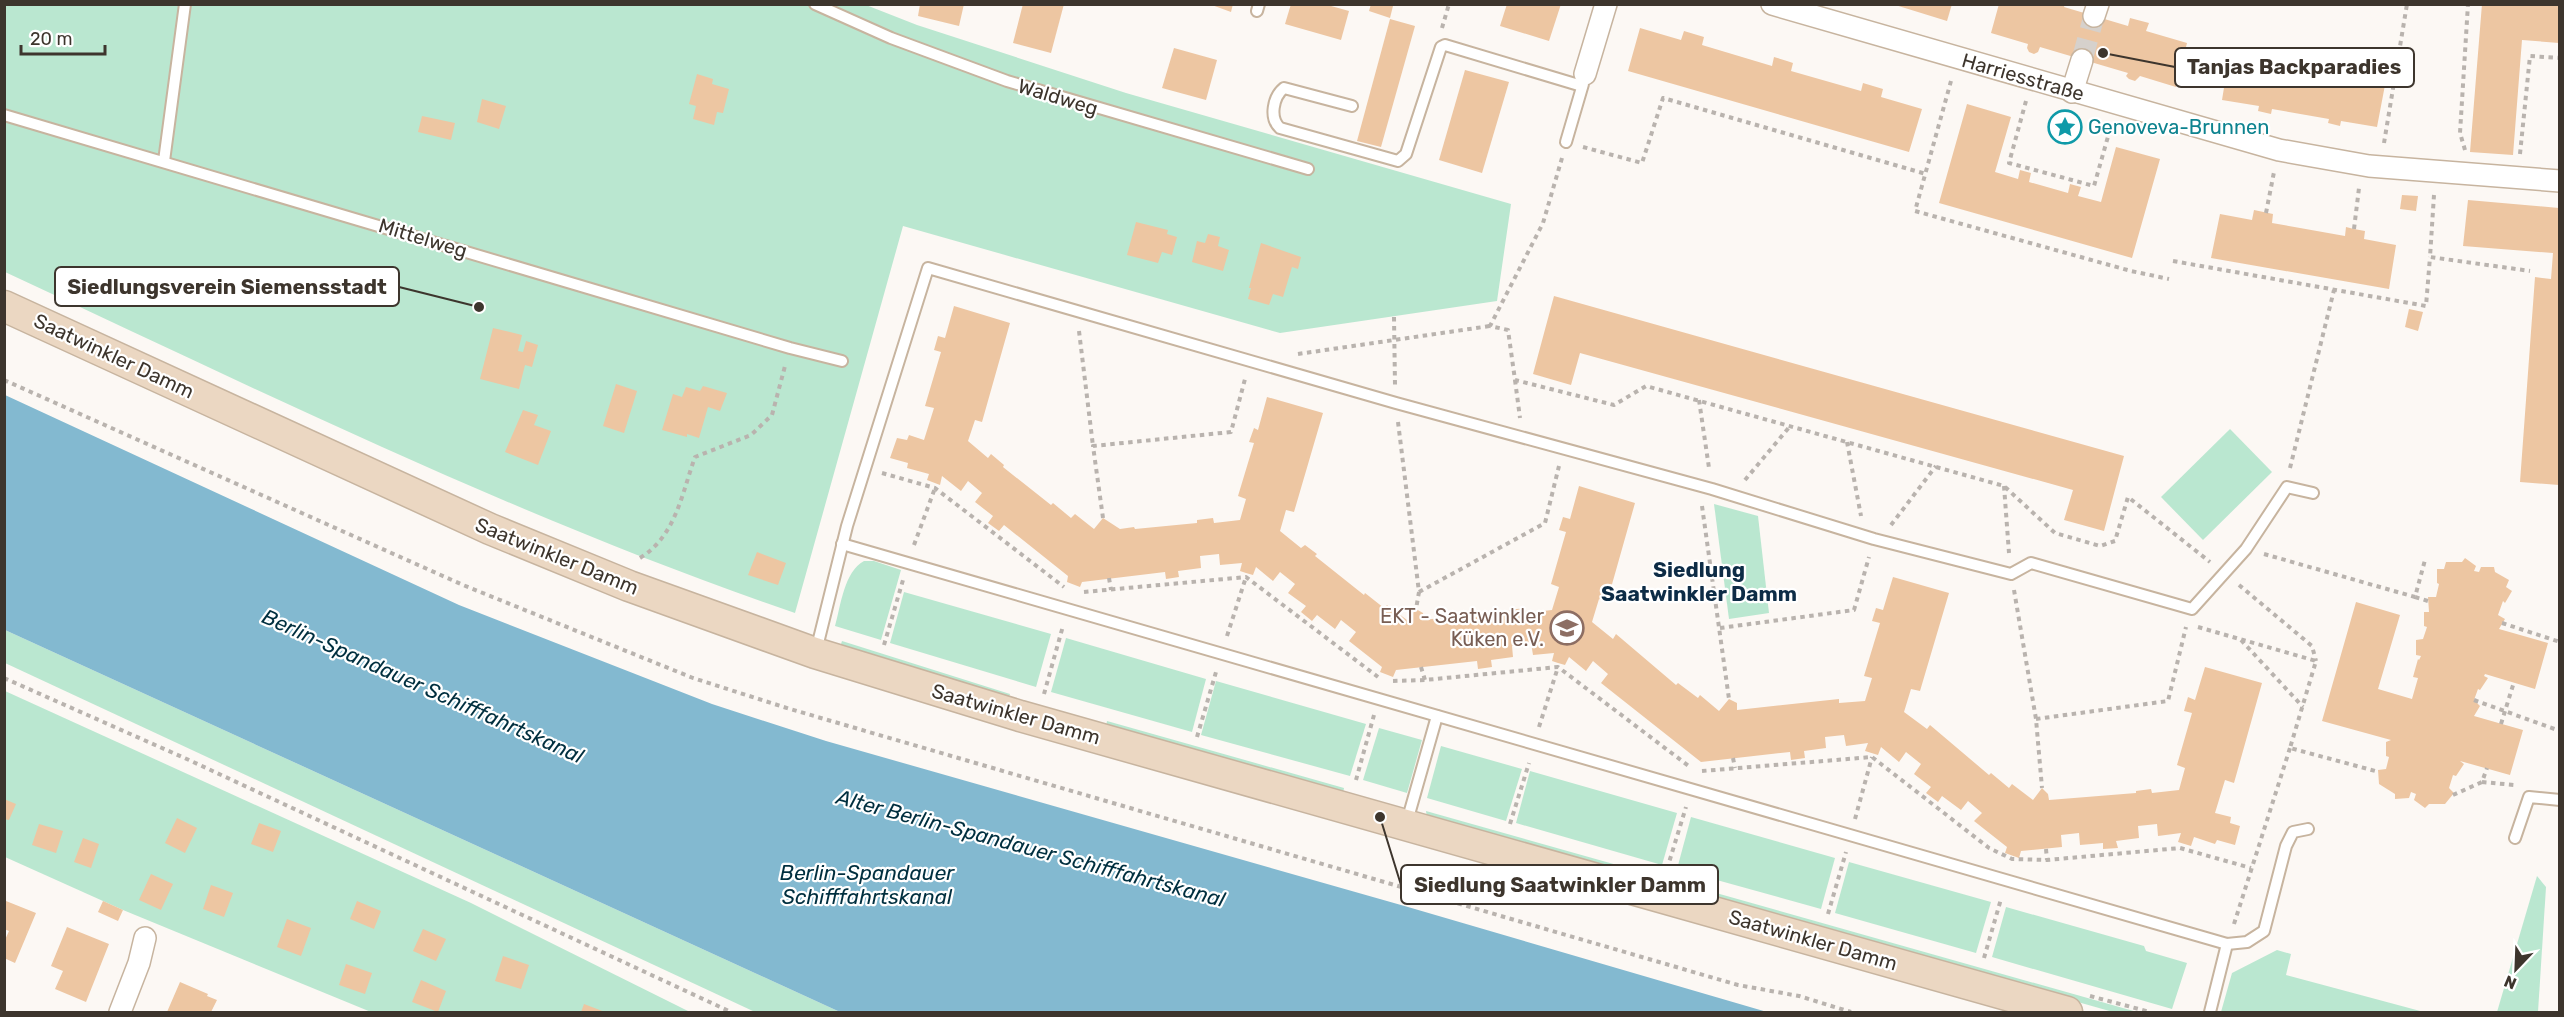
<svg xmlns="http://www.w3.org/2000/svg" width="2564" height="1017" viewBox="0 0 2564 1017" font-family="Rubik,sans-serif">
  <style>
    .green { fill: #bae7d0 }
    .water { fill: #83b9d0 }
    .building { fill: #edc6a2 }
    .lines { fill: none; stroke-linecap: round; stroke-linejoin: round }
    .minor-tunnel { stroke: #d6d1cc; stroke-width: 21; stroke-dasharray: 21 10; stroke-linecap: butt }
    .service-casing { stroke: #c7b49f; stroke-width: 14 }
    .minor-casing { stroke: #c7b49f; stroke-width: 24 }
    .secondary-casing { stroke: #c7b49f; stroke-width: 33 }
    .path { stroke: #b9b3ae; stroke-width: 4; stroke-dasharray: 4.5 4.5; stroke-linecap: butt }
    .service { stroke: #fff; stroke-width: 10 }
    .minor { stroke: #fff; stroke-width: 21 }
    .secondary { stroke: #ebd7c2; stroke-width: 30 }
    .labels { text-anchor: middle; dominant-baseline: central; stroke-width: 4.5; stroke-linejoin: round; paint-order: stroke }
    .street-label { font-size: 20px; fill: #3d352d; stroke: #fff }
    .culture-label { font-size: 20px; fill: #0d838f; stroke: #fff; text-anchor: start }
    .education-label { font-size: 20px; fill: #785e54; stroke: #fff; text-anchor: end }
    .neighbourhood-label { font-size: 21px; font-weight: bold; fill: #0d2c46; stroke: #fff }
    .water-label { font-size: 21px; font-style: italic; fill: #002f3f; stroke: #fff }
    .leader { fill: none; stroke: #3d352d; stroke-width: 2 }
    .callout-dot { fill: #3d352d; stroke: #fff; stroke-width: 2 }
    .callout { fill: #fff; stroke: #3d352d; stroke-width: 2 }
    .callout-label { font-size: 21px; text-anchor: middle; font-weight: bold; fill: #3d352d }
  </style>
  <rect width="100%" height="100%" fill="#fcf8f4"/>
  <g class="green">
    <path d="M5,4L866,5L917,25L1126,93L1511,204L1497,301L1280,333L903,226L795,613C523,520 265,393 5,272Z"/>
    <path d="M2230,429L2272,472L2203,540L2161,497Z"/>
    <path d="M1714,504L1758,516L1769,613L1729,619Z"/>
    <path d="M864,561H874L901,570L881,640L835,626C841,605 844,572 864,561Z"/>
    <path d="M904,592L1051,634L1036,687L890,643Z"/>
    <path d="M5,630L840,1012H755L5,663Z"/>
    <path d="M1066,638L1206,679L1192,732L1051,692Z"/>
    <path d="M842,641L1010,694L1008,699L840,647Z"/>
    <path d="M1216,681L1366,724L1350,776L1201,735Z"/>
    <path d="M5,691L471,903L690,1012H371L123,910L5,857Z"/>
    <path d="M1107,721L1344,788L1343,793L1106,726Z"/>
    <path d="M1379,728L1422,740L1407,793L1363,780Z"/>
    <path d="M1441,746L1522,769L1506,821L1427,798Z"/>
    <path d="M1530,771L1677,813L1662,865L1516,823Z"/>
    <path d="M1426,811L2137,1012H2113L1427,818Z"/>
    <path d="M1691,817L1835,858L1821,909L1677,869Z"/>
    <path d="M1849,862L1991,902L1976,953L1835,913Z"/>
    <path d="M2537,876L2546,887L2538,1012H2497Z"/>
    <path d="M2006,907L2144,946L2146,951L2187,963L2172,1009L1992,957Z"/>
    <path d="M2277,950L2291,954L2286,975L2424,1012H2221L2232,973Z"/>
  </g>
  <path class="water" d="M5,395L459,605L712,704L826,741L1408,907L1767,1012H840L5,630Z"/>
  <g class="building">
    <path d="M920,4H964L959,26L918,16Z"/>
    <path d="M1023,4H1064L1051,53L1013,43Z"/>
    <path d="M1209,4H1233L1231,12Z"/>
    <path d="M1291,4H1324L1349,11L1341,40L1285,24Z"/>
    <path d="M1371,4L1393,6L1390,18L1369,11Z"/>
    <path d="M1507,4H1561L1549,41L1500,26Z"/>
    <path d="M1892,4H1952L1947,21Z"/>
    <path d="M1999,4H2065L2064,7L2128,26L2130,18L2149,23L2146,31L2187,43L2176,87L2140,76L2135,81L2129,79L2126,76L2128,73L2040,47L2038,52L2034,54L2029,52L2027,48L2028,44L1991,33Z"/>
    <path d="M2482,4H2559V43L2522,40L2513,155L2470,152Z"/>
    <path d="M1390,19L1415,26L1381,147L1357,141Z"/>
    <path d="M1640,28L1681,40L1684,31L1704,37L1702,45L1772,66L1774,57L1787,61L1793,63L1791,71L1861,91L1863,83L1883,89L1881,97L1922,109L1909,152L1628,71Z"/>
    <path d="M1174,48L1217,60L1206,100L1162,88Z"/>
    <path d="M2266,55L2289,59L2287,67L2328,75L2329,66L2352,70L2350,79L2385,85L2377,127L2341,121L2340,126L2328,123L2329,119L2272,109L2271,114L2258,111L2259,106L2222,100L2229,57L2265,63Z"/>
    <path d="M1465,70L1509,82L1482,173L1439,160Z"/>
    <path d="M697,74L713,79L712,84L729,89L723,113L717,112L714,125L693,119L696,106L689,104Z"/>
    <path d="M482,99L506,106L499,129L477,122Z"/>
    <path d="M1967,104L2011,117L1995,172L2018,179L2020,170L2031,173L2029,182L2047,187L2068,193L2070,184L2081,187L2078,196L2101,202L2116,147L2160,159L2132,258L1939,203Z"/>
    <path d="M422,116L455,123L451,140L418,132Z"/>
    <path d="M2402,195L2418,196L2416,211L2400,209Z"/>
    <path d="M2468,200L2559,208V485L2520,482L2535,277L2551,279L2553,253L2463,246Z"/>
    <path d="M2254,210L2273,214L2272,223L2345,236L2346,227L2354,229L2365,231L2364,239L2396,245L2389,289L2211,258L2220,214L2252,220Z"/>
    <path d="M1136,222L1168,230L1167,234L1177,237L1172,255L1162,252L1158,263L1127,255Z"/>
    <path d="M1208,234L1220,237L1218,246L1229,250L1223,271L1192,262L1197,241L1205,243Z"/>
    <path d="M1261,243L1301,257L1298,269L1292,267L1283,297L1273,294L1269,305L1248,299L1251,288H1249Z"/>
    <path d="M1554,296L2124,456L2104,531L2064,520L2073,490L1580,353L1571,385L1533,374Z"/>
    <path d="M954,306L1010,323L982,422L975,420L968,441L988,458L991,454L1004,465L1003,467L1051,505L1053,503L1071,518L1075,514L1094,529L1103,518L1120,529L1134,527L1135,529L1197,523V520L1213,518L1214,523L1240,520L1246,499L1238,496L1254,443L1249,442L1254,428L1258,430L1267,397L1323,413L1294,512L1286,510L1280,531L1301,548L1305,545L1317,554L1315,556L1364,595L1365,593L1384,608L1387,605L1407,620L1416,609L1423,613L1424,620L1448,617L1449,620L1509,613V610L1525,608L1526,613L1552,610L1559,587L1551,584L1566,532L1559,530L1563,517L1570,519L1579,486L1635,503L1607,602L1599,599L1592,622L1613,639L1616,634L1676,685L1678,683L1698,698L1700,695L1719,711L1729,699L1737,703V710L1839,699V703L1865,701L1872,678L1864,676L1880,623L1872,621L1876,608L1883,610L1893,577L1949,593L1920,691L1911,689L1904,712L1927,729L1930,725L1989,775L1991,773L2009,788L2012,784L2033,800L2042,788L2048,794L2049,800L2136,793V791L2151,789L2152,793L2179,790L2185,768L2177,765L2192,713L2184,711L2188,697L2195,700L2205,667L2262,683L2234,783L2225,780L2215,813L2231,817L2230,823L2240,826L2235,845L2217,840L2215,844L2194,837L2191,846L2178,842L2181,833L2158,836L2157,824L2138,826L2139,838L2116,841L2118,848L2103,849V843L2080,845L2079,833L2061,835L2062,847L2021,851L2019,858L2005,853L2007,847L1974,821L1982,813L1968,801L1961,810L1942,796L1938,802L1926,793L1931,787L1914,774L1921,764L1906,752L1899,762L1881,747L1878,755L1865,751L1868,743L1846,746L1844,735L1825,737L1826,748L1804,751L1805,758L1791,760L1790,752L1701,762L1601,683L1608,674L1593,661L1586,671L1569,657L1565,665L1558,663L1552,661L1554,653L1533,655L1531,643L1512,646L1513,657L1491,660L1492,667L1478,669L1477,661L1396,670L1393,677L1380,672L1382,667L1349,641L1356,632L1341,620L1335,629L1317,615L1312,621L1301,612L1306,606L1288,593L1295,584L1280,572L1273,581L1256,567L1253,575L1246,573L1240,571L1242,563L1220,565L1219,554L1200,556L1201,568L1178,571L1179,577L1166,579L1165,572L1082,582L1080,587L1067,582L1068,576L1004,525L999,531L988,523L993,516L975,502L982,493L968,481L961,491L942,476L940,485L927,480L929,474L907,468L908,463L890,458L897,438L907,440L909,435L924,440L934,408L925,406L941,352L934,350L938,336L945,338Z"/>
    <path d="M2409,309L2423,312L2418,331L2405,327Z"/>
    <path d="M493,328L522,335L518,351L523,352L526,341L538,345L532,367L525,365L519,389L480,379Z"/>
    <path d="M616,384L637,391L624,433L603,426Z"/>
    <path d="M703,386L727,393L720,411L708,407L699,438L687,434V437L662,430L673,394L682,397L686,387L700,391Z"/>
    <path d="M523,410L538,415L534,425L551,431L538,465L505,452Z"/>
    <path d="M757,552L786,563L778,585L748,575Z"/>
    <path d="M2465,558L2476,566L2474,571L2479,572L2481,567H2494L2495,572L2509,580L2506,587L2512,591L2505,603L2503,601L2498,615L2505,619L2499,629L2548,643L2535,689L2485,674L2484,676L2488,678L2480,690L2478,689L2474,700L2480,706L2474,716L2523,730L2510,775L2460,761L2464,764L2456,776L2453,775L2449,788L2454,793L2445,804H2429L2425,808L2414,800L2416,794L2411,792L2409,798L2395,799V794L2379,784L2378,770L2386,769L2389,757L2386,756V742L2391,740L2322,721L2356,602L2400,615L2378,689L2412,699L2418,678L2413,677L2418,659L2419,660L2421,656L2416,655V640L2423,639L2427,627L2424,626V612H2429L2428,597H2436L2439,584L2437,583V569H2444L2446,562H2462Z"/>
    <path d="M4,799L16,804L9,820L4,819Z"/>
    <path d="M177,818L197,828L185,853L165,843Z"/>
    <path d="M259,823L281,831L273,852L251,844Z"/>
    <path d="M39,824L63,831L56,853L32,845Z"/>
    <path d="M83,838L99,844L91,868L74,862Z"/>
    <path d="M151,874L173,884L161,910L139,900Z"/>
    <path d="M211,885L233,893L224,917L203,909Z"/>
    <path d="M6,901L36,913L15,963L4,958V942L9,931L4,929Z"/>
    <path d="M103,901L123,910L118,921L98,912Z"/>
    <path d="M357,901L381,911L374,929L350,919Z"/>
    <path d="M287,919L311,928L301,956L277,947Z"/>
    <path d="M67,927L109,944L86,1002L55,989L63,971L51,966Z"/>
    <path d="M423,929L446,939L436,961L413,951Z"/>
    <path d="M503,956L529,965L521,989L495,981Z"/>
    <path d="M346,964L372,973L365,994L339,985Z"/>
    <path d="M421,980L446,991L438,1012L412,1002Z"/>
    <path d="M180,982L208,994L207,996L217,1000L211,1012H167Z"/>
    <path d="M584,1004L605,1012H581Z"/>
  </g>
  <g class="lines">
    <path class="minor-tunnel" d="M2082,60L2094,16"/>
    <defs>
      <g id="service">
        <path d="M815,4L891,38L1007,81L1308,169"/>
        <path d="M1257,11L1259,4"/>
        <path d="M1352,106L1284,88C1273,97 1269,118 1280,128L1398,161L1406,154L1441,47L1445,45L1582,86"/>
        <path d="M4,115L790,348L842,361"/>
        <path d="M1566,142L1583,84"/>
        <path d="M164,161L185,4"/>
        <path d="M842,544L2227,944L2247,942L2264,931L2286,846L2293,832L2308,829"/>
        <path d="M816,651L847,526L928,268L1396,403L1712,489L1874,539L2011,574L2031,563L2192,609L2246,549L2287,487L2313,493"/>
        <path d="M1406,825L1437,716"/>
        <path d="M2515,838L2529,797L2560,800"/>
        <path d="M2210,1012L2227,944"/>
      </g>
      <g id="minor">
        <path d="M1772,4L2279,150L2369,166L2560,181"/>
        <path d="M2094,16L2098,4"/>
        <path d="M1585,74L1606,4"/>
        <path d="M2072,92L2082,60"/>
        <path d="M120,1012L139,963L145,938"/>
      </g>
      <path id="secondary" d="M4,306L490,529L629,586L815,653L1020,716L2067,1012"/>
    </defs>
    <use href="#service" class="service-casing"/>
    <use href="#minor" class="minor-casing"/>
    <use href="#secondary" class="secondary-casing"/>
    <g class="path">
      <path d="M1442,28L1449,4"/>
      <path d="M1951,81L1915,211L2131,271L2169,279"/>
      <path d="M2026,101L2009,163L2094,186L2111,126"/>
      <path d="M2384,143L2407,4"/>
      <path d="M1583,147L1642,163L1663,98L1926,174"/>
      <path d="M2465,150L2460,133L2468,4"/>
      <path d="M2520,154L2530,56L2560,58"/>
      <path d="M1562,158L1543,223L1490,326L1508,330L1515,380L1614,405L1646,386L2004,486L2055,533L2100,546L2115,541L2128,497L2210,562"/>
      <path d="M2434,195L2430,257L2530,271"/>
      <path d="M2266,213L2274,172"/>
      <path d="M2354,229L2359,188"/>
      <path d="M2173,261L2426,306L2430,257"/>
      <path d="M1394,317L1395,385"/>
      <path d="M1079,331L1093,446"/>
      <path d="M1298,354L1490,326"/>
      <path d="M4,380L463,585L693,678L790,709L1738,985L1799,996L1851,1012"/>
      <path d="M1515,380L1520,418"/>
      <path d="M1699,400L1709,468"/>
      <path d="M1398,422L1419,592L1416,609"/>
      <path d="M1847,442L1861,516"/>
      <path d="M2290,468L2334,290"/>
      <path d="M882,473L935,488L1064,587"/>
      <path d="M1745,480L1791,425"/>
      <path d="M2004,486L2009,553"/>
      <path d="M1702,506L1729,699"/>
      <path d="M1103,518L1093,446L1231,432L1245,379"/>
      <path d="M1891,525L1936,466"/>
      <path d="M914,545L935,488"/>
      <path d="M2264,554L2415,597L2425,560"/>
      <path d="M640,558C676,536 682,493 695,457L751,435L772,415L785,366"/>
      <path d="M1109,578L1111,590"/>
      <path d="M2239,585L2312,646L2316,661"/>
      <path d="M2014,590L2036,719L2042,788"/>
      <path d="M1084,592L1246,577L1378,677"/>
      <path d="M1419,592L1545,523L1559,466"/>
      <path d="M2415,597L2428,601"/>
      <path d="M2502,623L2560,642"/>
      <path d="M2198,627L2316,661L2290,748L2379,772"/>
      <path d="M1720,628L1854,610L1869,557"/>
      <path d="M1227,636L1246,577"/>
      <path d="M2241,640L2303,707"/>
      <path d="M884,645L903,580"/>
      <path d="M1421,667L1425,680"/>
      <path d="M4,678L189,760L731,1012"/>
      <path d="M1393,681L1425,680L1558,667L1690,767"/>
      <path d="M1044,694L1063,626"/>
      <path d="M2474,700L2560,731"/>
      <path d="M2036,719L2168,701L2186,627"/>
      <path d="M2501,724L2514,682"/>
      <path d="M1539,727L1558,667"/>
      <path d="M1197,737L1216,672"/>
      <path d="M1733,758L1735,768"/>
      <path d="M1702,771L1872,757L1989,848L2012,859L2047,860L2180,848L2251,868"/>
      <path d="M1356,780L1374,715"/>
      <path d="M2482,782L2514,785"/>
      <path d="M2453,795L2482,782L2487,768"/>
      <path d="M1855,819L1872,757"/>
      <path d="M1510,824L1529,763"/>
      <path d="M2046,849L2047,860"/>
      <path d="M1667,869L1686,807"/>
      <path d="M1828,914L1846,852"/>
      <path d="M2234,924L2290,748"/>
      <path d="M1984,958L2001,899"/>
      <path d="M2090,996L2150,1012"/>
    </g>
    <use href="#service" class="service"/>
    <use href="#minor" class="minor"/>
    <use href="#secondary" class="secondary"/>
  </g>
  <defs>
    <symbol id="sight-ring" viewBox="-11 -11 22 22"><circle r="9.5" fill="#fff" stroke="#0f9aa8" stroke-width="1.5"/><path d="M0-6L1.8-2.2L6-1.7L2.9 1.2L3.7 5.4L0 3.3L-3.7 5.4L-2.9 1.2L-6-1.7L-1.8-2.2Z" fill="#0f9aa8"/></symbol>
    <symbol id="school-ring" viewBox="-11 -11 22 22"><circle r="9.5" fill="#fff" stroke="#8d6e63" stroke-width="1.5"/><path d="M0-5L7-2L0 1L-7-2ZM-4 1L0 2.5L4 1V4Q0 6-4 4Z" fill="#8d6e63"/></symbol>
  </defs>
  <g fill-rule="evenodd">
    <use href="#sight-ring" x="2046" y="108" width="38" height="38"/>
    <use href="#school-ring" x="1548" y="609" width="38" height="38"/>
  </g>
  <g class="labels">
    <g class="street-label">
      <text transform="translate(2023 77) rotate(16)">Harriesstraße</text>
      <text transform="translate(1058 97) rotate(17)">Waldweg</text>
      <text transform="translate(423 238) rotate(17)">Mittelweg</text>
      <text transform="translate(114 356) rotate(25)">Saatwinkler Damm</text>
      <text transform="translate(557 556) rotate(22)">Saatwinkler Damm</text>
      <text transform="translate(1016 714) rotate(16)">Saatwinkler Damm</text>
      <text transform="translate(1813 940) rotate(16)">Saatwinkler Damm</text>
    </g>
    <g class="culture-label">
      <text x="2088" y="127">Genoveva-Brunnen</text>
    </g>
    <g class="education-label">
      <text x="1544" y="616">EKT - Saatwinkler<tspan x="1544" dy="23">Küken e.V.</tspan></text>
    </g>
    <g class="neighbourhood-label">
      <text x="1699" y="569">Siedlung<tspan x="1699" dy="24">Saatwinkler Damm</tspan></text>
    </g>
    <g class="water-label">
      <text transform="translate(423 686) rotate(24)">Berlin-Spandauer Schifffahrtskanal</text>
      <text transform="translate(1031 848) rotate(15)">Alter Berlin-Spandauer Schifffahrtskanal</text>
      <text x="867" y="872">Berlin-Spandauer<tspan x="867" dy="24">Schifffahrtskanal</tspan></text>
    </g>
  </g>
  <path class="leader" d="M2103 53L2175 67M479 307L399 287M1380 817L1401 885"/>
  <g class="callout-dot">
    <circle cx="2103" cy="53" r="6"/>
    <circle cx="479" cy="307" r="6"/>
    <circle cx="1380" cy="817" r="6"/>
  </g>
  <g class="callout">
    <rect x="2175" y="48" width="239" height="39" rx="6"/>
    <rect x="55" y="267" width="344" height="39" rx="6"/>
    <rect x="1401" y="865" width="317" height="39" rx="6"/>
  </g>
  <g class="callout-label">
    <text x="2294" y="74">Tanjas Backparadies</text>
    <text x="227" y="294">Siedlungsverein Siemensstadt</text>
    <text x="1560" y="892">Siedlung Saatwinkler Damm</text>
  </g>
  <rect width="2564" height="1017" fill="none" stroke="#3d352d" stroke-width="12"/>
  <g transform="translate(2516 969) rotate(203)" stroke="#ffffff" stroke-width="4.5" paint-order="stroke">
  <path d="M0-4.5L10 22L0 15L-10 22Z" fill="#3d352d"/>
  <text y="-9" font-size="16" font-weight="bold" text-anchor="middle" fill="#3d352d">N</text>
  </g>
  <path d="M21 45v9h84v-9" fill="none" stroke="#3d352d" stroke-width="3"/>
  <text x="30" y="45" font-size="18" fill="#3d352d" stroke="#ffffff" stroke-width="4.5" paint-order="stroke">20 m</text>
</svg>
